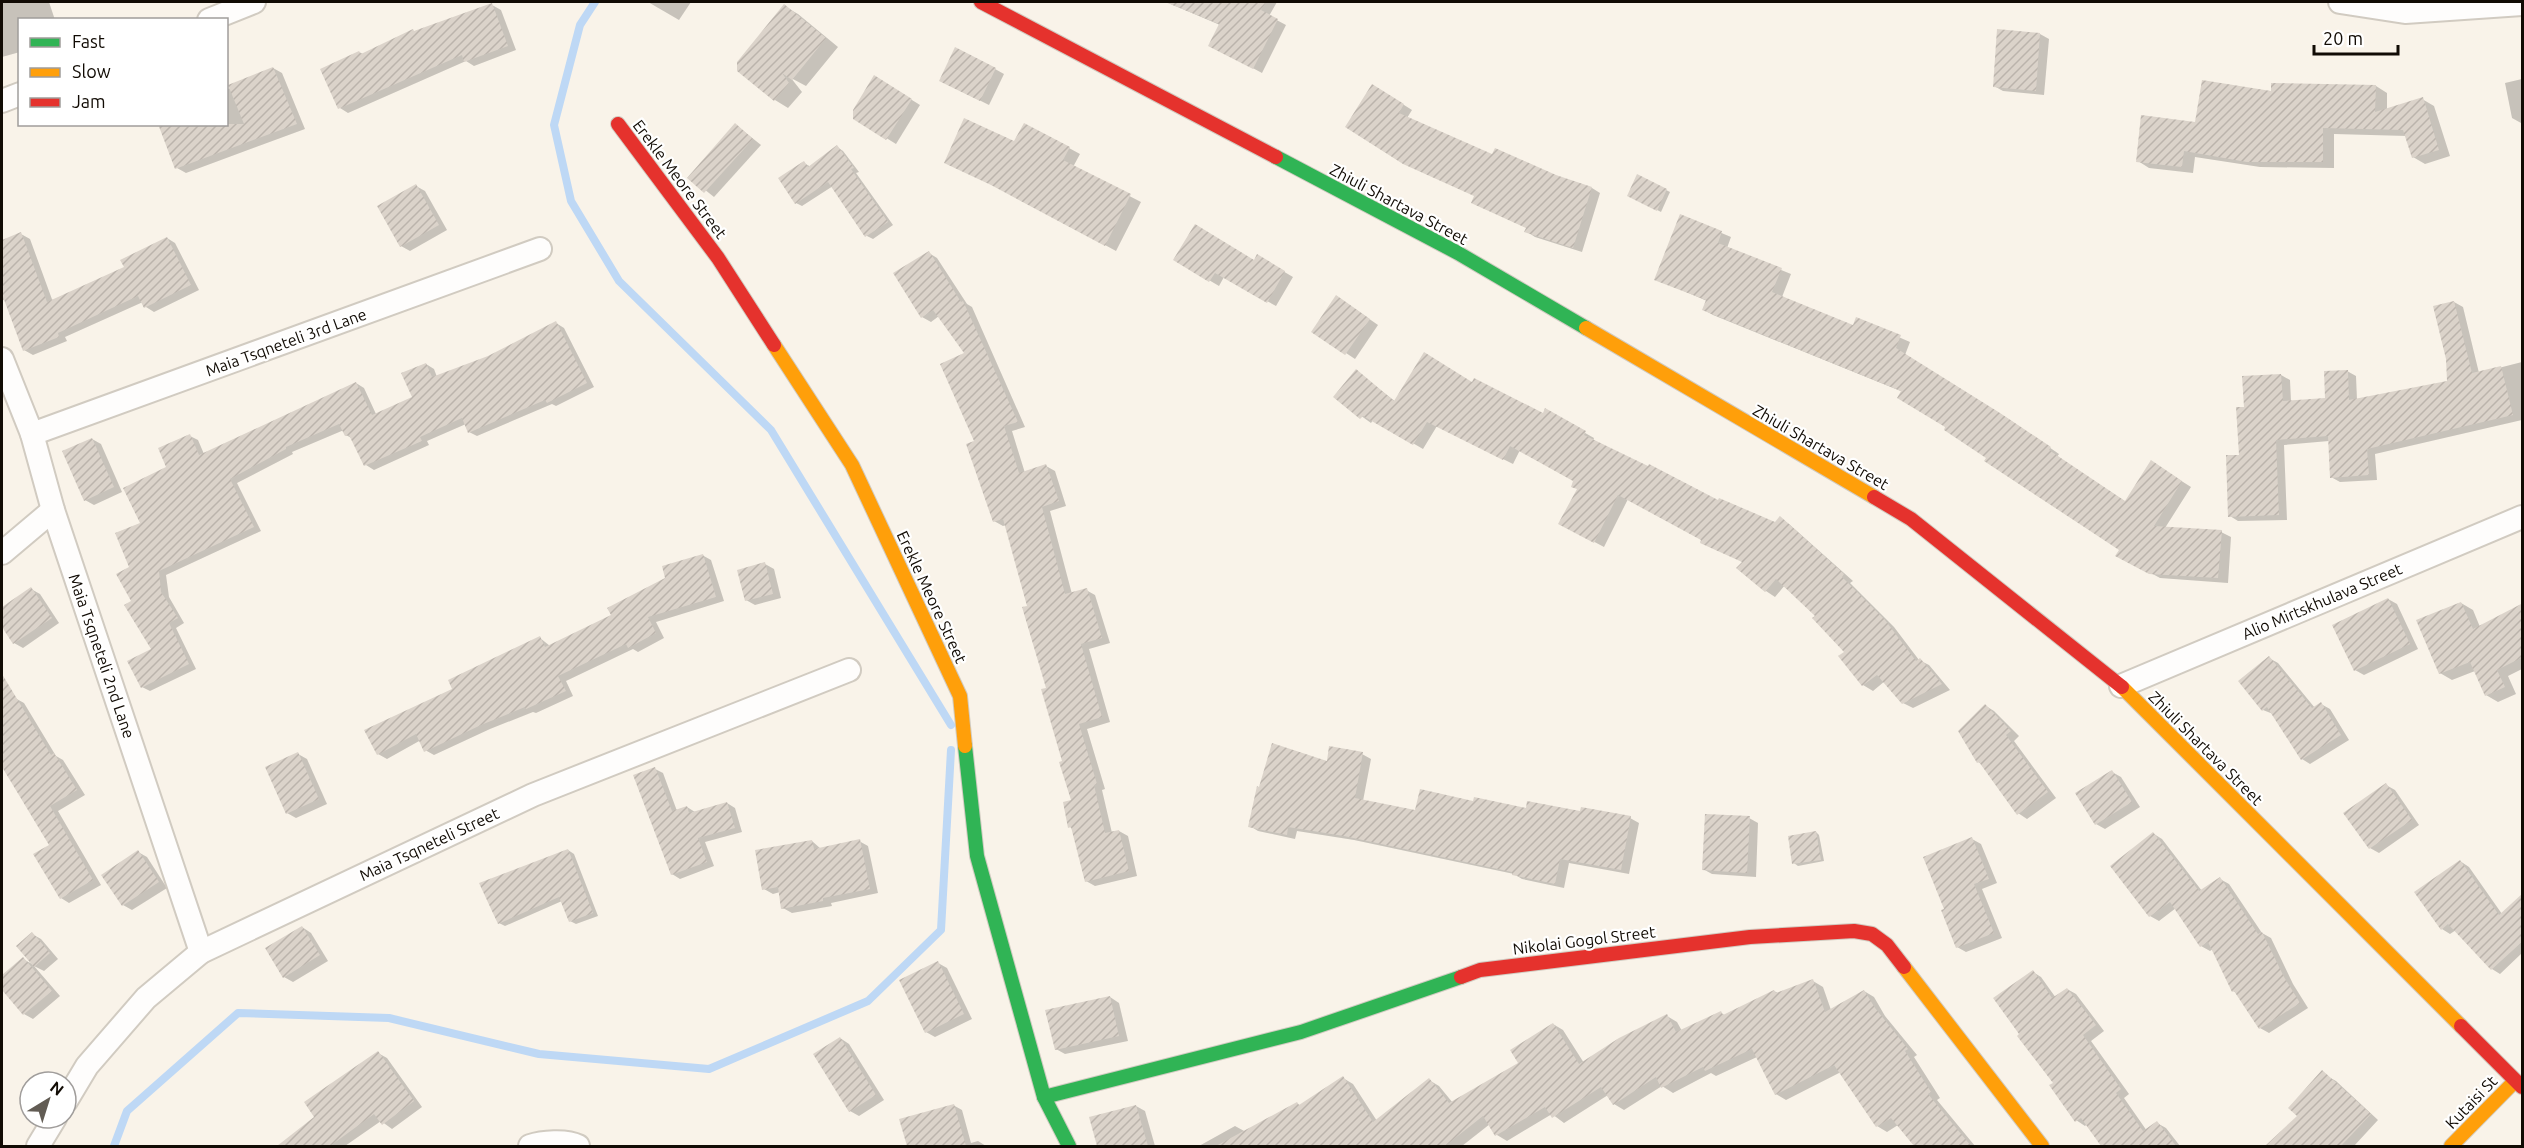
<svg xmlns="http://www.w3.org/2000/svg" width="2524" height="1148" viewBox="0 0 2524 1148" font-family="Ubuntu,sans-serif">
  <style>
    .shadow { fill: #0003 }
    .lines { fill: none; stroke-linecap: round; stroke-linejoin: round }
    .stream { stroke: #bed8f5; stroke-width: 8 }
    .building { fill: url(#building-hatch) }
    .street-casing { stroke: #d1cbc1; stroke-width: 26 }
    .fast-casing { stroke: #d1cbc1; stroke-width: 16 }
    .slow-casing { stroke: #d1cbc1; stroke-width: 16 }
    .jam-casing { stroke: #d1cbc1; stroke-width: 16 }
    .street { stroke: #fefdfc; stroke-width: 22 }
    .fast { stroke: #30b455; stroke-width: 14 }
    .slow { stroke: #ff9f0a; stroke-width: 14 }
    .jam { stroke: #e5322d; stroke-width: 14 }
    .labels { text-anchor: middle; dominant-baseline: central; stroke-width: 4.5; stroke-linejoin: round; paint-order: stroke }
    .street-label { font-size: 16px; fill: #110b04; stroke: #fff }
  </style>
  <defs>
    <pattern id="building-hatch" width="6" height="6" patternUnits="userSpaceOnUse" patternTransform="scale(1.5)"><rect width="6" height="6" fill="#dbd3ca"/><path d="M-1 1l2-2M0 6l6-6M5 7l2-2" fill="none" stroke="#bbb4ac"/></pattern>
  </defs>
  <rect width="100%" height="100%" fill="#f9f3e9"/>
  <g class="shadow">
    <path d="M2,2H49L55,20H20V52L2,57Z"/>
    <path d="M648,2H691L679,20Z"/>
    <path d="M1166,2H1277L1269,16L1286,25L1262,73L1219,50L1220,25Z"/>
    <path d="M492,5L501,10L516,50L474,66L466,61L348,113L340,108L359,52L363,54Z"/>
    <path d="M784,6L798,14L838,47L806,86L791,78L802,92L788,108L775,100L738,70Z"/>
    <path d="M2040,34L2049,39L2044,95L2003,91L1994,86Z"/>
    <path d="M273,68L282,73L305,129L186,173L177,168L226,124V90Z"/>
    <path d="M995,69L1004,74L989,105L949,85Z"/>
    <path d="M875,77L920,105L896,144L854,118Z"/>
    <path d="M2522,79V122L2521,123L2512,118L2505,83Z"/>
    <path d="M2376,86L2387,93V110L2422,99L2434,106L2450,156L2425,164L2413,157L2407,136L2334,134V168L2260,167L2195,157L2193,173L2149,168L2138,161L2196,123L2272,93Z"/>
    <path d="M1382,91L1412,110L1407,118L1493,156L1592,188L1600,193L1582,252L1535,237L1526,231L1527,228L1473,203L1476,196L1414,168Z"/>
    <path d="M736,125L761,145L714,197L689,177Z"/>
    <path d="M1015,143L1069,148L1080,154L1073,167L1141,202L1116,251L1004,190Z"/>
    <path d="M837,147L843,151L859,172L856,173L893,225L873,239L867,236L833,186L802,206L796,203L804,163L811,167Z"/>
    <path d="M1638,176L1670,192L1661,212L1629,195Z"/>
    <path d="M416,186L425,191L447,230L410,251L401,246Z"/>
    <path d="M1681,216L1731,237L1727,248L1791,274L1782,297L1854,327L1857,319L1910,342L1905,355L2010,420L2059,454L2057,457L2126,502L2161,468L2191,487L2165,528L2221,532L2231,537L2228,583L2160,578L2127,560L2120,549L1988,457L1903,392L1713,315L1704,310L1707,301L1656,279Z"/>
    <path d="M21,234L30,239L53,302L126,268L167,238L175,243L199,290L154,312L146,307L143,302L65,337L67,341L33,355L24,350L5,299L2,301V241Z"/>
    <path d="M929,253L937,258L967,304L972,307L1025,427L1012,431L1025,473L1046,466L1055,471L1066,506L1050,511L1072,594L1086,590L1095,595L1110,643L1089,649L1110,722L1087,729L1105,789L1102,790L1112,833L1119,831L1128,836L1137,876L1095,886L1086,881L1073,829L1070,827L1073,802L1029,607L1006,525L1003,526L994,521L976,442L967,354L939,316L931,322L922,317Z"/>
    <path d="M1257,256L1293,277L1276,306L1224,277L1219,286L1175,260L1254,262Z"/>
    <path d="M1345,302L1378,325L1355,359L1313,331Z"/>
    <path d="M2454,302L2463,307L2479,373L2522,362V420L2375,454L2377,480L2340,482L2331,477L2329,441L2284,445L2287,520L2238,521L2230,516L2241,456L2246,408L2281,375L2290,380L2291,402L2327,400L2347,371L2356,376L2357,400L2449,382Z"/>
    <path d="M556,323L564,328L594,387L556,406L552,404L477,436L469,432L466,424L427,441L429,445L374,470L366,465L353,439L346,435L344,430L292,452L293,454L237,483L261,531L166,575L169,597L184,623L176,628L196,669L150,691L142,687L153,650L133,601L130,568L142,524L168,467L190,436L198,440L204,454L356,383L364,388L376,414L414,398L426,364L434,369L437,377L488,357Z"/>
    <path d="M1356,371L1396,402L1473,383L1543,415L1546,411L1594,438L1593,441L1719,502L1776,524L1780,518L1789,524L1853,581L1850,583L1894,627L1919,660L1929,665L1950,690L1913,708L1903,703L1885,681L1873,691L1863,685L1840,657L1846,652L1817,616L1785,585L1775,597L1766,591L1744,562L1628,499L1604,547L1570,529L1578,489L1575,481L1520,450L1513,464L1437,426L1423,449L1373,420L1371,423L1335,397Z"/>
    <path d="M92,439L101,444L122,492L94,505L85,500Z"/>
    <path d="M702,555L711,560L724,601L656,622L664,638L638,652L633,649L566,681L573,696L536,713L533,712L490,729L434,755L425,750L421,740L387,759L378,754L454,690L540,638L550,646L613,616Z"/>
    <path d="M765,564L774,569L781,598L755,605L746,600Z"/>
    <path d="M31,589L40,594L59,623L23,648L14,643L2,625V609Z"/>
    <path d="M2388,599L2397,604L2418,649L2364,675L2355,670Z"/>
    <path d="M2461,603L2473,610L2480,627L2522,605V669L2508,676L2516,694L2498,702L2486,695L2475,671L2452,680L2440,673Z"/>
    <path d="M2269,658L2278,663L2315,708L2321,704L2330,709L2349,740L2310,764L2302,759L2273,714L2263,710Z"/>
    <path d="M15,698L24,703L56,756L63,760L85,795L58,811L101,885L69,903L61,898L51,845L2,763V706Z"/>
    <path d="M1986,706L1994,711L2019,736L2014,741L2056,798L2027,819L2018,813L1983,765L1978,762Z"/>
    <path d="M298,754L307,759L327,804L296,818L287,813Z"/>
    <path d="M1362,754L1371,759L1363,801L1416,812L1474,803L1527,810L1630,818L1639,823L1629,874L1569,863L1564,888L1522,879L1514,874L1354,840L1297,831L1295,839L1258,831L1250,826L1328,763Z"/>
    <path d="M655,769L663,773L677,811L687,807L695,812L727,803L735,808L742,832L705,842L714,866L680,879L672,874Z"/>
    <path d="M2112,772L2121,777L2140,807L2105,829L2096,824Z"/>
    <path d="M2386,785L2395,790L2419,825L2379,853L2370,848Z"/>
    <path d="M1749,818L1758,823L1756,877L1712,874L1703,869Z"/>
    <path d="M1816,832L1819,835L1824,861L1798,866L1794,863Z"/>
    <path d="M2154,834L2162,839L2202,891L2220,879L2229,884L2262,933L2271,938L2293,984L2308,1008L2269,1033L2260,1028L2238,994L2233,991L2213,949L2210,951L2201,946L2176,908L2159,921L2150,916Z"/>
    <path d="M1972,839L1981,844L1997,883L1982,889L2002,938L1966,952L1957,947L1946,910Z"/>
    <path d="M812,841L821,849L859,841L868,846L878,893L831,903L832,906L792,913L783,908L780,892L773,894L764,889Z"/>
    <path d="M568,850L574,854L598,916L576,924L570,921L562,901L505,926L499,923L481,884Z"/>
    <path d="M138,852L147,857L167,888L132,910L123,905L103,875Z"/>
    <path d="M2460,861L2469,867L2502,914L2522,906V953L2500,974L2492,969L2456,930L2450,934L2442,929Z"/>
    <path d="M302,927L311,933L328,961L293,982L284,977Z"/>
    <path d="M32,934L41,939L58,959L44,971L34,966L60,996L33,1019L24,1014L2,987V977L23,959L34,965Z"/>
    <path d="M938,963L947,968L972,1019L935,1037L926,1032Z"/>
    <path d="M2033,972L2041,977L2056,998L2067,989L2076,994L2104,1031L2091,1041L2129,1094L2124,1098L2147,1131L2157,1123L2166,1128L2180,1146H2103L2087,1124L2085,1126L2076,1120L2055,1083Z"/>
    <path d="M1813,981L1823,987L1831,1010L1864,991L1874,997L1885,1016L1917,1055L1914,1057L1940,1098L1937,1100L1975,1146H1916L1898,1125L1887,1132L1877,1126L1841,1072L1786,1100L1776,1094L1757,1057L1716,1076L1711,1073L1673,1093L1662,1086L1624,1110L1614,1104L1608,1095L1564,1123L1552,1114L1507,1141L1497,1135L1490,1124L1462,1146H1199L1235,1126L1246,1132L1297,1104L1301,1106L1343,1078L1353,1084L1377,1121L1429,1080L1439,1086L1453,1103L1520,1063L1553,1024L1563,1030L1584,1063L1667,1016L1677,1022L1682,1031L1721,1013L1726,1016L1774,991L1778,993Z"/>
    <path d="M1110,997L1119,1003L1128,1041L1065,1054L1056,1049Z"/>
    <path d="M840,1038L849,1044L884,1100L859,1116L850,1111Z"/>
    <path d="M378,1053L387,1058L422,1107L392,1129L381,1121L345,1146H279L316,1117Z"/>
    <path d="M2327,1076L2336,1081L2378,1120L2354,1146H2267L2299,1116Z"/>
    <path d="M953,1105L962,1110L971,1143L978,1141L986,1146H909L901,1120Z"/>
    <path d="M1136,1106L1145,1111L1155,1146H1098L1090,1118Z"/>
  </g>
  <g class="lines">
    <g class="stream">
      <path d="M595,2L580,25L554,125L571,201L619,281L771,430L951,725"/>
      <path d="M114,1146L127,1111L238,1013L389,1018L539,1054L709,1069L868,1001L941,930L951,750"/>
    </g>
  </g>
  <g class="building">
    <path d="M1165,2H1266L1261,10L1278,19L1253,69L1208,46L1219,24Z"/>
    <path d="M492,3L508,46L464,62L462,55L338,109L320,69L359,51L361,54L413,29L414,31Z"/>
    <path d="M784,4L826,38L792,80L782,73L789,83L774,101L737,71V62Z"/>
    <path d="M1997,29L2040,33L2036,91L1993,87Z"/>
    <path d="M955,47L996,68L980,101L939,81Z"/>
    <path d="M273,67L297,124L175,169L158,124H244L228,85Z"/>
    <path d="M874,75L912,99L886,140L853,119V110Z"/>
    <path d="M2202,80L2271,91V83L2376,85L2375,112L2423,97L2439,150L2412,158L2403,130L2323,128V162H2247L2184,151L2182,167L2136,162L2141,115L2195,122Z"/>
    <path d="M1372,84L1404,104L1399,113L1492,154L1495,148L1556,175L1592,187L1573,248L1524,232L1526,228L1471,203L1474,196L1403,164L1345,127Z"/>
    <path d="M964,118L1014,141L1024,123L1070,147L1063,160L1131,194L1105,246L991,185L944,163Z"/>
    <path d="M735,123L753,139L704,193L687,178Z"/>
    <path d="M837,145L854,168L851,169L888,222L865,237L828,182L795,204L778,178L804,161L808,167Z"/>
    <path d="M1637,174L1667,189L1657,211L1627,196Z"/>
    <path d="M416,184L439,225L400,247L377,206Z"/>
    <path d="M1680,214L1722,231L1718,243L1782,268L1772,292L1853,325L1856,317L1901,335L1896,348L2000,413L2051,447L2049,450L2125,501L2151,460L2182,481L2154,526L2222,530L2218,578L2149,574L2115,556L2119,550L1984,461L1986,458L1944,430L1945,427L1897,398L1901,391L1702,310L1706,300L1654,280Z"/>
    <path d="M1195,224L1254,260L1257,254L1285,271L1267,303L1215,273L1209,282L1173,260Z"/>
    <path d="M21,232L47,302L124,267L120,260L167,237L191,285L144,308L138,296L58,333L59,337L23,351L2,294V240Z"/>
    <path d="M929,251L961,302L963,301L1018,422L1004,426L1019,473L1046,464L1059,501L1042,507L1065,594L1087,588L1102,638L1081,644L1102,717L1079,724L1097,784L1094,785L1105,833L1119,830L1129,871L1085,882L1071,827L1068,828L1063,802L1071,800L1059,762L1062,761L1041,689L1046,688L1022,607L1027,606L1003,519L993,522L966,444L974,441L940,364L964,353L933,310L921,318L893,273Z"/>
    <path d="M1336,295L1370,319L1345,355L1311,332Z"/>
    <path d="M2454,301L2472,373L2501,366L2513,415L2367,449L2369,475L2330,478L2328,436L2276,440L2279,515L2228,517L2226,455H2239L2236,407H2244L2242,376L2281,374L2283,401L2325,398L2324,371L2348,370L2349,400L2447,381L2446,359L2433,306Z"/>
    <path d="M556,321L587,383L547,403L545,400L468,433L462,418L420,437L422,441L364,466L349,435L345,436L339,424L286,447V449L230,479L254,527L159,571L161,592L178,618L169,623L189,664L141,688L127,661L151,649L124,605L131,601L116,574L129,567L115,533L140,523L123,488L166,467L158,448L190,434L199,455L356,382L372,415L412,397L401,373L426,363L432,377L488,356Z"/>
    <path d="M1424,352L1472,382L1474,378L1543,413L1545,408L1586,431L1584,435L1648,466L1649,464L1718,500L1719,498L1775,522L1780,516L1844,574L1842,577L1885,620L1916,661L1920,658L1942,684L1902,704L1877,675L1862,686L1838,656L1844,652L1812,618L1815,616L1776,579L1765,592L1736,568L1742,562L1700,543L1701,540L1618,495L1594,543L1558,524L1577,489L1571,487L1573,481L1510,446L1503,460L1427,422L1413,445L1363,416L1360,419L1333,397L1356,369L1394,401Z"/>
    <path d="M92,438L114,487L84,501L62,451Z"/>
    <path d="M703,554L716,597L648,617L656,633L628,648L626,644L558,676L566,691L526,709L525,707L481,725L424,752L416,734L377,755L364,730L452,689L448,680L540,636L545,647L611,615L607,608L665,578L662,566Z"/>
    <path d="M765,562L773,594L745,601L737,570Z"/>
    <path d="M31,587L52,618L13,644L2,627V607Z"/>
    <path d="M2388,598L2410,644L2354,671L2332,625Z"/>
    <path d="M2461,602L2473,629L2523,603V657L2497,670L2505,687L2485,696L2470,662L2439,674L2416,620Z"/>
    <path d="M2269,656L2312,708L2321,702L2341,735L2301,760L2267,707L2262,711L2238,681Z"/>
    <path d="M2,674L51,755L54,753L77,790L50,806L93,880L60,899L33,854L49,845L2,767Z"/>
    <path d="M1985,704L2011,731L2006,735L2048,792L2017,815L1979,762L1977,763L1958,731Z"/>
    <path d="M1272,743L1327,761L1329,746L1363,752L1355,798L1415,810L1420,789L1473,801L1474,797L1526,808L1527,801L1580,811L1581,807L1631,816L1621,870L1560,859L1555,884L1512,875V872L1344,836L1288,827L1287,835L1248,827L1257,786L1259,787Z"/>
    <path d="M298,752L319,799L286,814L265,767Z"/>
    <path d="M655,767L672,811L687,806L689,813L727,802L735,828L698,838L707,862L671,875L633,775Z"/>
    <path d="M2112,770L2132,802L2095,825L2075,793Z"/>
    <path d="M2386,783L2412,820L2369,849L2343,813Z"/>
    <path d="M1705,814L1750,816L1747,873L1702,870Z"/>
    <path d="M1816,831L1821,860L1792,864L1788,836Z"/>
    <path d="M2153,832L2199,891L2220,877L2258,934L2262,932L2284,977L2300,1003L2259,1029L2234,991L2232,992L2208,942L2200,947L2170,902L2149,917L2110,866Z"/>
    <path d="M1972,837L1989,879L1974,884L1994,933L1956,948L1941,910L1944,909L1923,857Z"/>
    <path d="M860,839L870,889L823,898V901L781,909L778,887L762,890L755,850L812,840L814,849Z"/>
    <path d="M568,849L593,913L569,922L559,897L498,924L479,883Z"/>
    <path d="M138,850L159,882L122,906L101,875Z"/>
    <path d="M2460,860L2499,915L2523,893V941L2491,970L2448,924L2441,930L2414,892Z"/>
    <path d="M302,926L320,955L283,978L265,948Z"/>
    <path d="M32,932L50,953L34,967L16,946Z"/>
    <path d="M23,957L52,991L23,1015L2,990V975Z"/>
    <path d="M938,961L964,1014L925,1033L899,980Z"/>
    <path d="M2033,970L2052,998L2067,988L2096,1025L2083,1035L2121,1089L2116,1093L2143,1131L2157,1121L2176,1146H2101L2081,1118L2075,1122L2049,1085L2053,1083L2017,1036L2019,1034L1993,998Z"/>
    <path d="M1813,979L1825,1012L1864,990L1875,1008L1908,1049L1905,1051L1931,1092L1928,1094L1971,1146H1914L1891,1118L1876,1127L1834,1065L1775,1095L1752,1049L1705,1071L1703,1067L1661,1088L1656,1077L1613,1105L1601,1087L1552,1118L1545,1107L1495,1136L1483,1116L1445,1146H1216L1297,1102L1299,1105L1343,1076L1373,1122L1429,1078L1449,1103L1518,1063L1510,1050L1553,1023L1579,1064L1619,1038L1667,1014L1676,1032L1721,1011L1723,1015L1774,990L1776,993Z"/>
    <path d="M1110,996L1119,1036L1055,1050L1045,1010Z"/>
    <path d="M840,1037L876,1095L849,1112L813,1054Z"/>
    <path d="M378,1051L414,1101L382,1125L374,1114L330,1146H277L314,1117L304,1102Z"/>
    <path d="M2322,1070L2371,1114L2341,1146H2265L2297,1116L2288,1108Z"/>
    <path d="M954,1104L966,1146H907L899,1119Z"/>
    <path d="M1136,1105L1148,1146H1097L1089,1117Z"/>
  </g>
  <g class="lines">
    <defs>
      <g id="street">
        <path d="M2340,2L2405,12L2522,4"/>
        <path d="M209,20L254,2"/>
        <path d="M2,101L20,94"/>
        <path d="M2,359L32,434L53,510L201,952"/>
        <path d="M32,434L540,249"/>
        <path d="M2,553L53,510"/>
        <path d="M2121,686L2522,517"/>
        <path d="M66,1101L87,1066L146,998L201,952L533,795L849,670"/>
        <path d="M38,1146L55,1118"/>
        <path d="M530,1146C542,1142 566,1140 578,1146"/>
      </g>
      <g id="fast">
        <path d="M1276,157L1458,253L1586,328"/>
        <path d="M965,746L977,856L1044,1097L1069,1146"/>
        <path d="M1044,1097L1301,1032L1461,977"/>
      </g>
      <g id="slow">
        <path d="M1586,328L1874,497"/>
        <path d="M774,345L852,465L960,696L965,746"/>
        <path d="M2122,687L2461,1026"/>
        <path d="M1904,967L2042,1146"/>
        <path d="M2451,1146L2515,1081"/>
      </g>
      <g id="jam">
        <path d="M981,2L1276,157"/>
        <path d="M618,124L718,258L774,345"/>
        <path d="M1874,497L1911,519L2122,687"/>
        <path d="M1461,977L1480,970L1750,937L1854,931L1872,934L1887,945L1904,967"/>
        <path d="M2461,1026L2522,1087"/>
      </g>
    </defs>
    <use href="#street" class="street-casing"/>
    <use href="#fast" class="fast-casing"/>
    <use href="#slow" class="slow-casing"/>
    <use href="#jam" class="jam-casing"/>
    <use href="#street" class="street"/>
    <use href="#fast" class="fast"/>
    <use href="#slow" class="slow"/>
    <use href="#jam" class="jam"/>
  </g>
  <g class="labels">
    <g class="street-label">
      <text transform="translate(680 179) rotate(53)">Erekle Meore Street</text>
      <text transform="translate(1399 204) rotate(28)">Zhiuli Shartava Street</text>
      <text transform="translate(286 342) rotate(-20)">Maia Tsqneteli 3rd Lane</text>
      <text transform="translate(1821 447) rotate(30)">Zhiuli Shartava Street</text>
      <text transform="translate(932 597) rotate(65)">Erekle Meore Street</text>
      <text transform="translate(2322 601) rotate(-23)">Alio Mirtskhulava Street</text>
      <text transform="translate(102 656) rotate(71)">Maia Tsqneteli 2nd Lane</text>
      <text transform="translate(2206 748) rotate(45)">Zhiuli Shartava Street</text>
      <text transform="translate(429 844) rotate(-25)">Maia Tsqneteli Street</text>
      <text transform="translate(1584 940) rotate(-7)">Nikolai Gogol Street</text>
      <text transform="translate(2471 1102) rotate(-46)">Kutaisi St</text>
    </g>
  </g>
  <rect width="2524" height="1148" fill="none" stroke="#110b04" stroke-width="6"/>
  <rect x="18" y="18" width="210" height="108" fill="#ffffff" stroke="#a09d9b" stroke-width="1.5"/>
  <rect x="30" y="38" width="30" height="9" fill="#30b455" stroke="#a09d9b" stroke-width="1.5"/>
  <text x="72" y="48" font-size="18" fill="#110b04">Fast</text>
  <rect x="30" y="68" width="30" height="9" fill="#ff9f0a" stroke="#a09d9b" stroke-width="1.5"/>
  <text x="72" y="78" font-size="18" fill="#110b04">Slow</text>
  <rect x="30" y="98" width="30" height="9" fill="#e5322d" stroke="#a09d9b" stroke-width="1.5"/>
  <text x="72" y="108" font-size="18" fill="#110b04">Jam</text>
  <g transform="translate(48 1100) rotate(38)"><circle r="28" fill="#ffffff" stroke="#a09d9b" stroke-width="1.5"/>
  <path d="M0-4.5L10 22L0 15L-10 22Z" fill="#625c54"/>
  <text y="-9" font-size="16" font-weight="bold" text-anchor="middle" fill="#110b04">N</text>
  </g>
  <path d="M2314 45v9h84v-9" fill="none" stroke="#110b04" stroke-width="3"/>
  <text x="2323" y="45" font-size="18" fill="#110b04" stroke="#ffffff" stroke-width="4.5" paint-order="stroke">20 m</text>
</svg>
